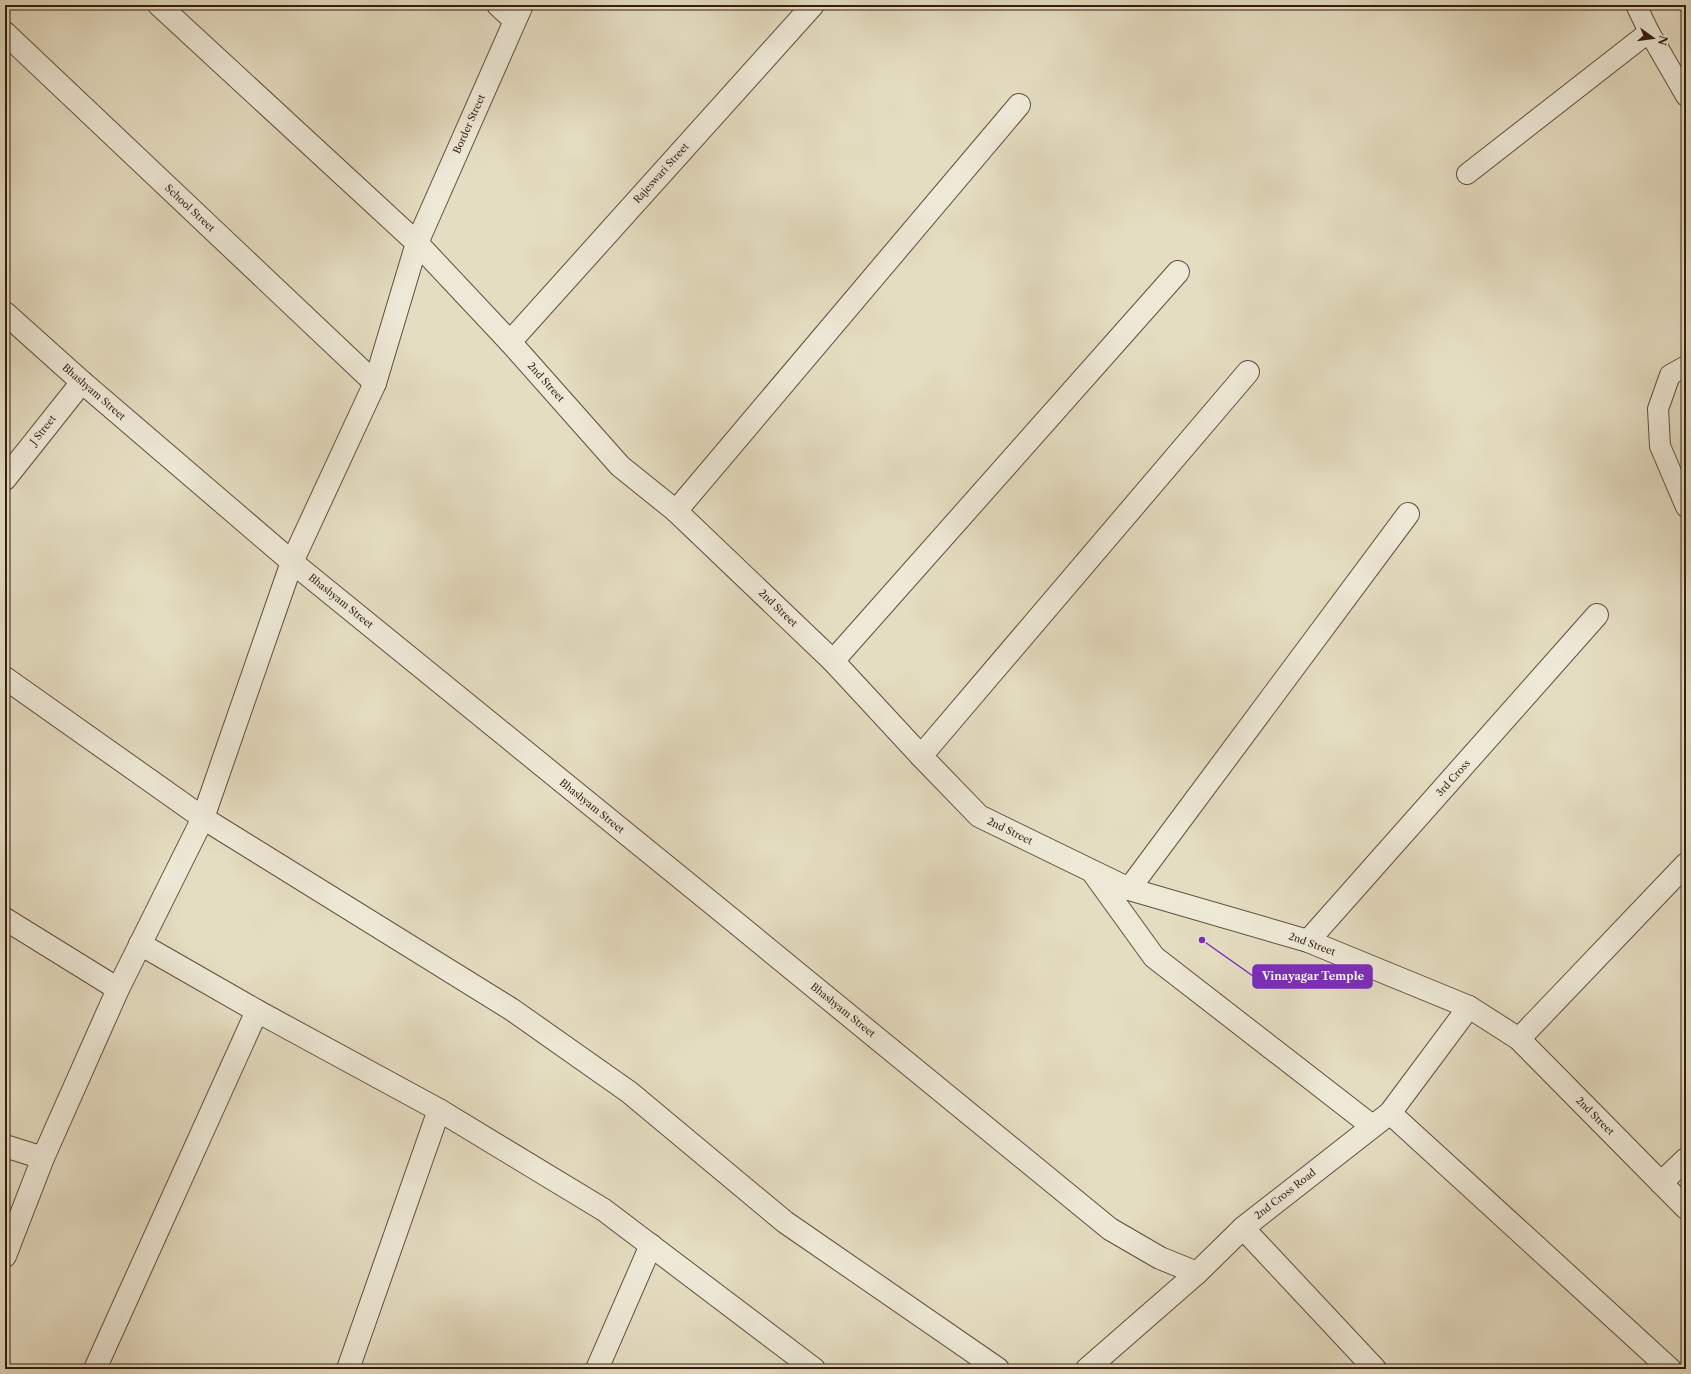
<svg xmlns="http://www.w3.org/2000/svg" width="1691" height="1374" viewBox="0 0 1691 1374" font-family="'Libre Caslon Text',serif">
  <style>
    .lines { fill: none; stroke-linecap: round; stroke-linejoin: round }
    .lane-casing { stroke: #604d3c; stroke-width: 22 }
    .street-casing { stroke: #604d3c; stroke-width: 24 }
    .lane { stroke: #eee9d7; stroke-width: 20 }
    .street { stroke: #eee9d7; stroke-width: 22 }
    .labels { text-anchor: middle; dominant-baseline: central; stroke-width: 4; stroke-linejoin: round; paint-order: stroke }
    .street-label { font-size: 10px; fill: #331d0f; stroke: #eee9d7 }
    .leader { fill: none; stroke: #7b2cbf; stroke-width: 1.5 }
    .callout-dot { fill: #7b2cbf; stroke: #eee9d7; stroke-width: 1.5 }
    .callout { fill: #7b2cbf; stroke: #7b2cbf; stroke-width: 1.5 }
    .callout-label { font-size: 11px; text-anchor: middle; font-weight: bold; fill: #fff }
  </style>
  <rect width="100%" height="100%" fill="#e5ddc1"/>
  <filter id="stains"><feTurbulence type="fractalNoise" baseFrequency=".005" numOctaves="4"/><feColorMatrix values="0 0 0 0 .2 0 0 0 0 .09 0 0 0 0 .02 0 0 0 .5 -.17"/></filter>
  <radialGradient id="worn" r=".72"><stop offset=".6" stop-color="#630" stop-opacity="0"/><stop offset="1" stop-color="#630" stop-opacity=".3"/></radialGradient>
  <g class="lines">
    <defs>
      <g id="lane">
        <path d="M1636,5L1649,32L1686,96"/>
        <path d="M1467,174L1649,32"/>
        <path d="M1686,366L1670,375L1658,409L1660,446L1686,507"/>
      </g>
      <g id="street">
        <path d="M498,5L514,20"/>
        <path d="M522,5L417,243L510,342L620,466L676,511L833,661L921,756L979,816L1129,889L1308,941L1469,1007L1519,1039L1686,1208"/>
        <path d="M5,33L375,383"/>
        <path d="M5,313L82,382L292,562L719,909L1110,1229L1160,1258L1197,1273"/>
        <path d="M510,342L813,5"/>
        <path d="M5,479L82,382"/>
        <path d="M676,511L1019,105"/>
        <path d="M833,661L1178,272"/>
        <path d="M5,678L203,818L511,1009L629,1092L785,1222L998,1369"/>
        <path d="M921,756L1248,372"/>
        <path d="M1094,874L1154,957L1372,1126"/>
        <path d="M1129,889L1408,514"/>
        <path d="M5,919L118,989"/>
        <path d="M1308,941L1597,615"/>
        <path d="M140,944L257,1011L439,1110L348,1369"/>
        <path d="M1519,1039L1686,864"/>
        <path d="M439,1110L604,1210L814,1369"/>
        <path d="M1390,1113L1670,1369"/>
        <path d="M5,1146L43,1158"/>
        <path d="M1661,1183L1686,1159"/>
        <path d="M1243,1228L1375,1369"/>
        <path d="M5,1256L43,1158L118,989L203,818L292,562L375,383L417,243L159,5"/>
        <path d="M95,1369L257,1011"/>
        <path d="M597,1369L651,1245"/>
        <path d="M1087,1369L1197,1273L1243,1228L1390,1113L1469,1007"/>
      </g>
    </defs>
    <use href="#lane" class="lane-casing"/>
    <use href="#street" class="street-casing"/>
    <use href="#lane" class="lane"/>
    <use href="#street" class="street"/>
  </g>
  <g class="labels">
    <g class="street-label">
      <text transform="translate(469 124) rotate(-66)">Border Street</text>
      <text transform="translate(661 173) rotate(-48)">Rajeswari Street</text>
      <text transform="translate(190 208) rotate(43)">School Street</text>
      <text transform="translate(546 382) rotate(48)">2nd Street</text>
      <text transform="translate(94 392) rotate(41)">Bhashyam Street</text>
      <text transform="translate(43 430) rotate(-52)">J Street</text>
      <text transform="translate(341 601) rotate(39)">Bhashyam Street</text>
      <text transform="translate(778 608) rotate(44)">2nd Street</text>
      <text transform="translate(1453 778) rotate(-48)">3rd Cross</text>
      <text transform="translate(592 806) rotate(39)">Bhashyam Street</text>
      <text transform="translate(1010 831) rotate(26)">2nd Street</text>
      <text transform="translate(1312 944) rotate(20)">2nd Street</text>
      <text transform="translate(843 1010) rotate(39)">Bhashyam Street</text>
      <text transform="translate(1595 1116) rotate(45)">2nd Street</text>
      <text transform="translate(1285 1194) rotate(-38)">2nd Cross Road</text>
    </g>
  </g>
  <path class="leader" d="M1202 940L1253 976"/>
  <circle class="callout-dot" cx="1202" cy="940" r="4"/>
  <rect class="callout" x="1253" y="965" width="119" height="23" rx="4"/>
  <g class="callout-label">
    <text x="1313" y="980">Vinayagar Temple</text>
  </g>
  <rect width="1691" height="1374" fill="none" stroke="#e5ddc1" stroke-width="20"/>
  <rect x="6" y="6" width="1679" height="1362" fill="none" stroke="#331d0f" stroke-width="2"/>
  <rect x="10" y="10" width="1671" height="1354" fill="none" stroke="#331d0f"/>
  <g transform="translate(1653 38) rotate(104)" stroke="#eee9d7" stroke-width="3" paint-order="stroke">
  <path d="M0-3L7 15L0 10L-7 15Z" fill="#331d0f"/>
  <text y="-6" font-size="11" font-weight="bold" text-anchor="middle" fill="#331d0f">N</text>
  </g>
  <rect width="100%" height="100%" filter="url(#stains)"/>
  <rect width="100%" height="100%" fill="url(#worn)"/>
</svg>
